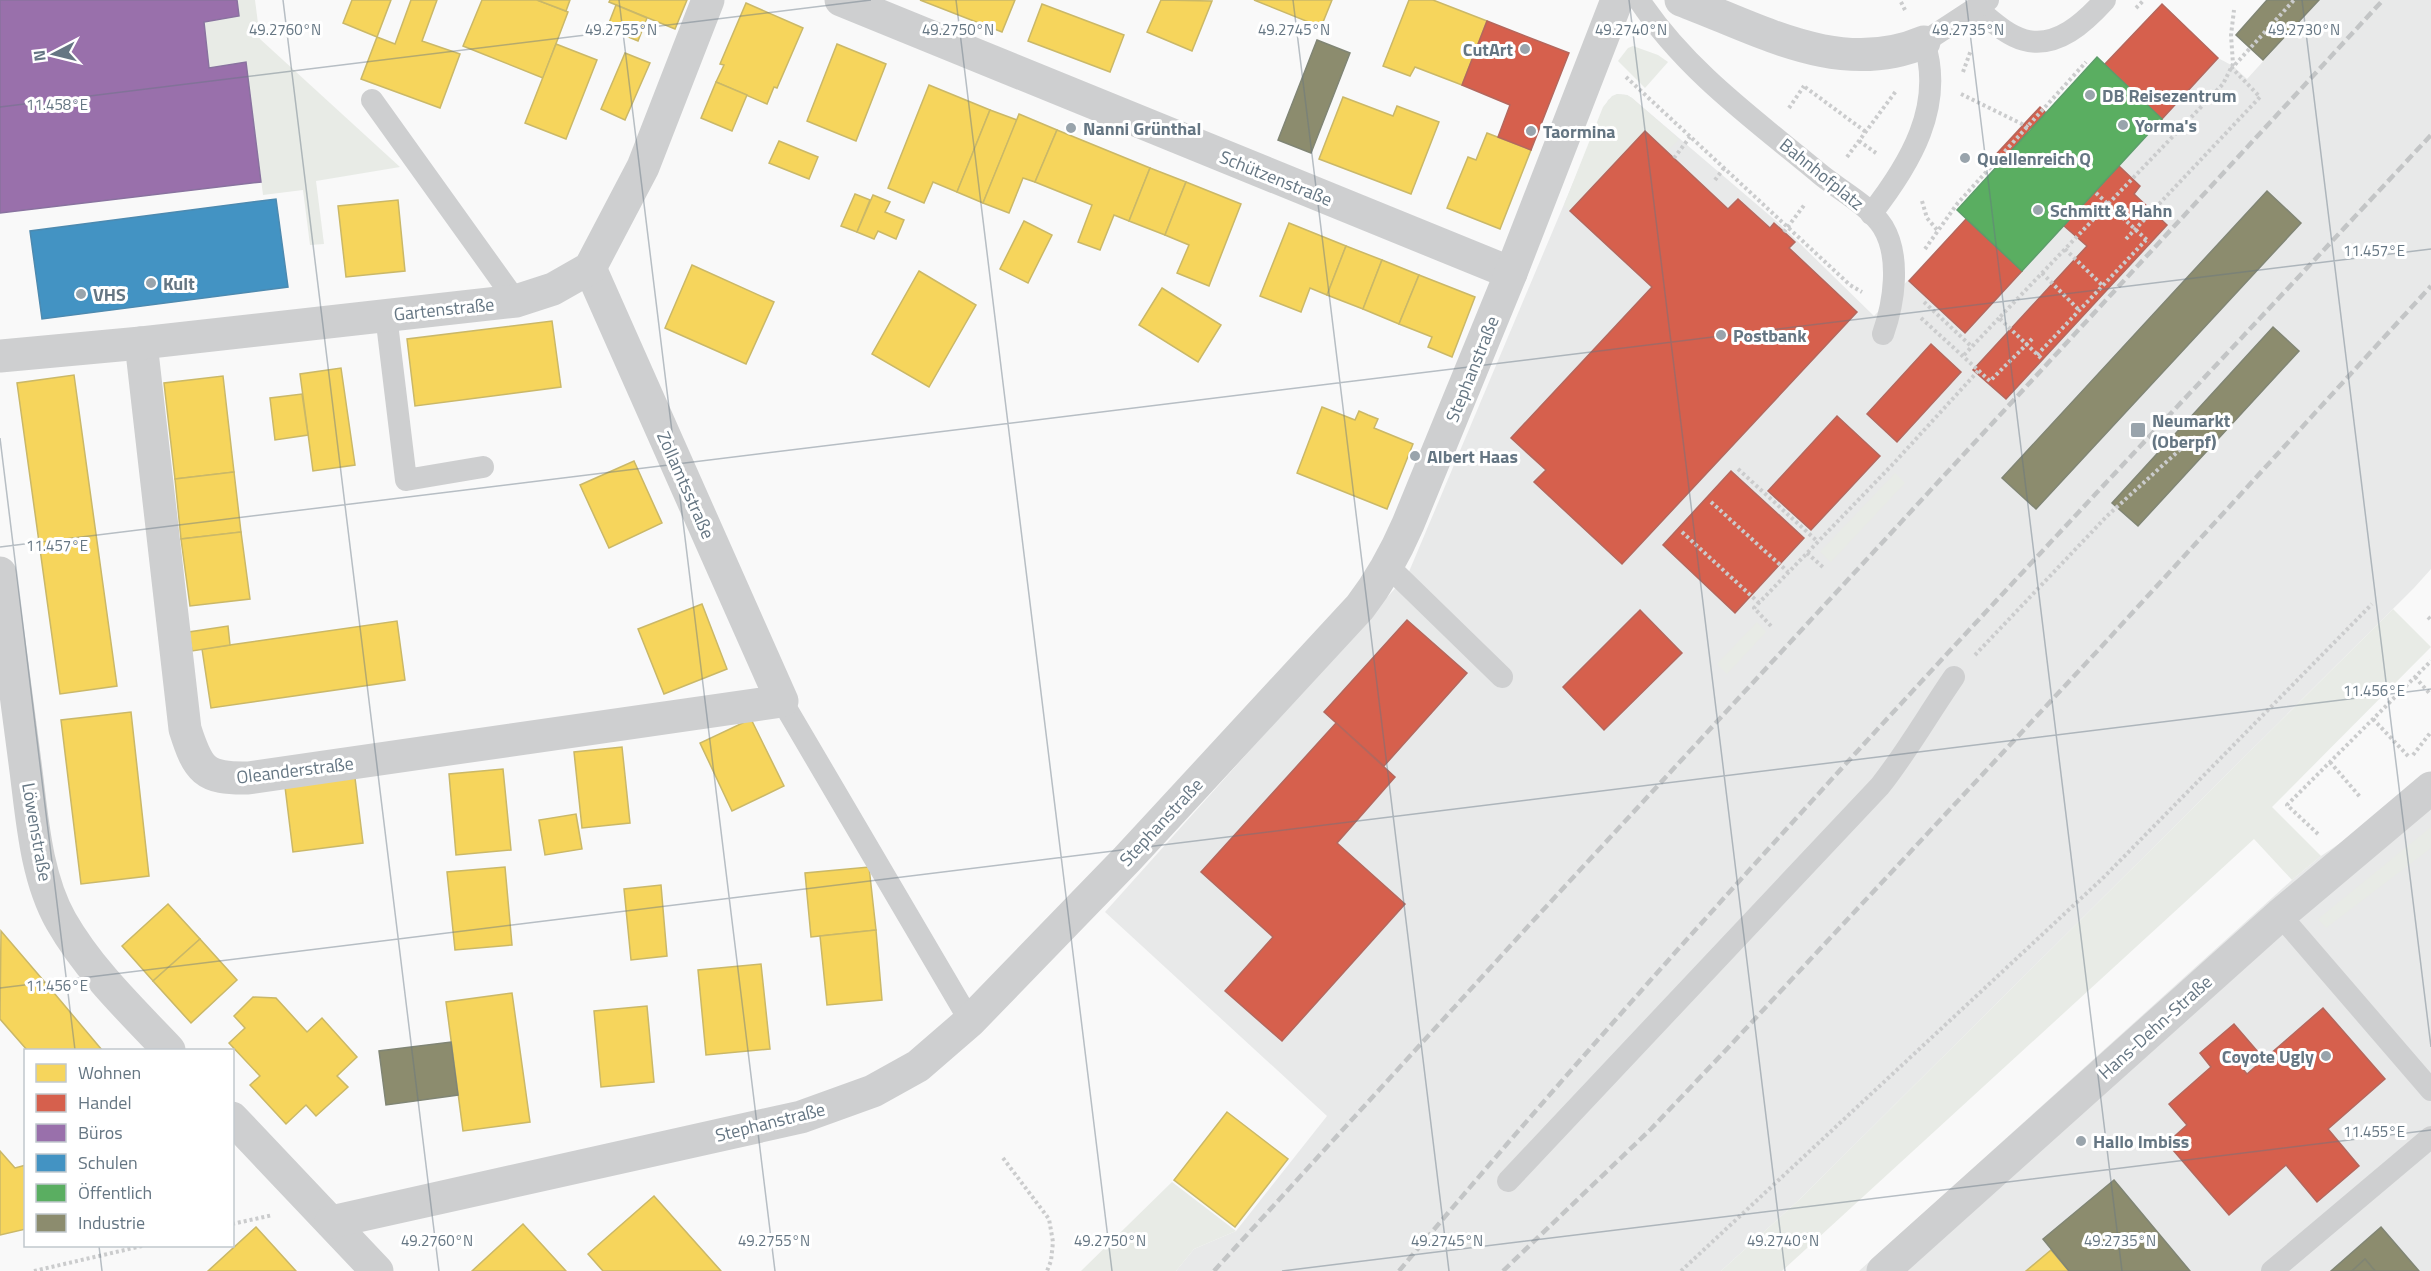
<svg xmlns="http://www.w3.org/2000/svg" width="2431" height="1271" viewBox="0 0 2431 1271" font-family="'Titillium Web',sans-serif">
  <style>
    .built { fill: #e8e9e9 }
    .green { fill: #e8ebe6 }
    .homes { fill: #f6d55c; stroke: #cab868; stroke-width: 1.5 }
    .shops { fill: #d6604d; stroke: #b4675d; stroke-width: 1.5 }
    .offices { fill: #9970ab; stroke: #89729f; stroke-width: 1.5 }
    .schools { fill: #4393c3; stroke: #4d8ab0; stroke-width: 1.5 }
    .public { fill: #5aae61; stroke: #5d9d6b; stroke-width: 1.5 }
    .industry { fill: #8c8c6e; stroke: #808574; stroke-width: 1.5 }
    .lines { fill: none; stroke-linecap: round; stroke-linejoin: round }
    .path { stroke: #cbcccd; stroke-width: 4; stroke-dasharray: 3 3; stroke-linecap: butt }
    .lane { stroke: #cecfd0; stroke-width: 22 }
    .street { stroke: #cecfd0; stroke-width: 33 }
    .rail { stroke: #c3c5c6; stroke-width: 4.5; stroke-dasharray: 9 4.5; stroke-linecap: butt }
    .ticks { fill: none; stroke: #657683; stroke-width: 1.5; stroke-opacity: 0.45 }
    .poi-dot { fill: #99a4ac; stroke: #fff; stroke-width: 2 }
    .labels { text-anchor: middle; dominant-baseline: central; stroke-width: 6; stroke-linejoin: round; paint-order: stroke }
    .poi-label { font-size: 18px; font-weight: bold; fill: #657683; stroke: #fff; text-anchor: start }
    .street-label { font-size: 18px; fill: #657683; stroke: #fff }
    .ticks-label { font-size: 15px; text-anchor: middle; fill: #657683; stroke: #fff; stroke-width: 6; stroke-linejoin: round; paint-order: stroke }
  </style>
  <rect width="100%" height="100%" fill="#f9f9f9"/>
  <g class="built">
    <path d="M2319,0H2431V569L2414,588L1800,1199L1721,1271H1176L1194,1249L1236,1231L1327,1116L1105,912L1408,574L1608,100L1617,94L1627,95L1632,98L1782,226L1874,316L1966,219L1957,210L2053,104L2097,57L2105,65L2162,4L2218,58L2233,66L2247,79Z"/>
    <path d="M2431,774V1271H1859L2292,880L2321,856L2370,823Z"/>
  </g>
  <g class="green">
    <path d="M237,0H255L260,39L400,167L316,181L324,244L310,245L303,190L263,195L246,62L209,68L204,22L239,15Z"/>
    <path d="M1633,46L1658,55L1668,62L1645,88L1618,61L1628,48Z"/>
    <path d="M1617,94L1627,95L1632,98L1679,139L1667,152L1645,131L1570,211L1564,205L1603,107L1612,96Z"/>
    <path d="M1895,473L1905,483L1831,562L1820,552Z"/>
    <path d="M2393,609L2431,647L2272,807L2321,856L2292,880L2254,839L1782,1271H1721L1800,1199Z"/>
    <path d="M1757,622L1766,632L1727,674L1717,664Z"/>
    <path d="M2431,827V848L2326,928L2318,919Z"/>
    <path d="M1172,1182L1236,1231L1194,1249L1176,1271H1081Z"/>
  </g>
  <g class="homes">
    <path d="M352,0H391L377,37L343,23Z"/>
    <path d="M411,0H437L422,41L460,54L440,108L361,79L377,37L395,44Z"/>
    <path d="M482,0H537L568,12L543,78L463,46Z"/>
    <path d="M537,0H570L566,11Z"/>
    <path d="M610,0H687L675,29L609,2Z"/>
    <path d="M920,0H1015L1002,32Z"/>
    <path d="M1161,0L1212,1L1192,51L1147,32Z"/>
    <path d="M1254,0H1332L1321,27Z"/>
    <path d="M1409,0H1433L1487,21L1462,85L1415,67L1410,76L1383,66Z"/>
    <path d="M746,3L803,28L777,88L774,87L767,104L716,82L724,65L720,64Z"/>
    <path d="M1042,4L1124,35L1110,72L1028,41Z"/>
    <path d="M616,5L647,18L638,41L607,28Z"/>
    <path d="M556,44L597,60L566,139L525,123Z"/>
    <path d="M837,44L886,64L856,141L807,121Z"/>
    <path d="M625,53L650,63L625,120L601,109Z"/>
    <path d="M716,82L747,95L732,131L701,118Z"/>
    <path d="M929,85L990,110L957,192L933,182L924,203L888,188Z"/>
    <path d="M1343,97L1393,116L1397,106L1439,122L1411,194L1319,159Z"/>
    <path d="M990,110L1017,120L983,203L957,192Z"/>
    <path d="M1019,114L1057,130L1035,182L1023,178L1009,213L983,203Z"/>
    <path d="M1057,130L1150,168L1129,221L1114,215L1100,250L1078,242L1092,205L1035,182Z"/>
    <path d="M1487,133L1531,150L1500,229L1447,208L1468,157L1476,160Z"/>
    <path d="M779,141L818,157L809,179L769,163Z"/>
    <path d="M1150,168L1186,182L1165,235L1129,221Z"/>
    <path d="M1186,182L1241,204L1209,286L1177,273L1189,245L1165,235Z"/>
    <path d="M855,194L870,200L857,232L841,226Z"/>
    <path d="M873,195L890,202L885,212L904,220L896,239L878,231L874,239L857,232Z"/>
    <path d="M398,200L405,271L346,277L338,206Z"/>
    <path d="M1024,221L1052,235L1028,283L1000,269Z"/>
    <path d="M1289,223L1346,246L1327,295L1310,288L1301,312L1260,296Z"/>
    <path d="M1346,246L1382,260L1363,309L1327,295Z"/>
    <path d="M1382,260L1419,275L1399,324L1363,309Z"/>
    <path d="M692,265L774,302L746,364L665,328Z"/>
    <path d="M919,271L976,305L929,387L872,354Z"/>
    <path d="M1419,275L1475,297L1452,357L1428,347L1432,337L1399,324Z"/>
    <path d="M1162,288L1221,325L1198,362L1139,325Z"/>
    <path d="M552,321L561,387L415,406L407,339Z"/>
    <path d="M341,368L355,465L313,471L300,374Z"/>
    <path d="M74,375L117,686L60,694L17,383Z"/>
    <path d="M223,376L234,472L175,479L164,383Z"/>
    <path d="M302,394L308,435L275,440L270,398Z"/>
    <path d="M1322,407L1355,420L1359,411L1368,415L1378,419L1374,428L1413,444L1387,509L1297,473Z"/>
    <path d="M634,461L662,523L609,548L580,485Z"/>
    <path d="M234,472L241,532L181,539L175,479Z"/>
    <path d="M241,532L250,599L190,606L181,539Z"/>
    <path d="M702,604L727,669L664,694L638,629Z"/>
    <path d="M397,621L405,680L211,708L202,649Z"/>
    <path d="M228,626L230,645L192,651L189,632Z"/>
    <path d="M131,712L149,876L81,884L61,720Z"/>
    <path d="M751,719L784,786L732,811L700,743Z"/>
    <path d="M622,747L630,823L582,828L574,752Z"/>
    <path d="M503,769L511,850L456,855L449,774Z"/>
    <path d="M355,778L363,843L293,852L285,787Z"/>
    <path d="M576,814L582,849L545,855L539,820Z"/>
    <path d="M505,867L512,945L455,950L447,872Z"/>
    <path d="M869,867L876,930L811,937L805,873Z"/>
    <path d="M661,885L667,956L631,960L624,889Z"/>
    <path d="M168,904L200,939L153,981L122,946Z"/>
    <path d="M876,930L882,1000L827,1005L820,936Z"/>
    <path d="M1,931L49,987L102,1050H27L0,1019Z"/>
    <path d="M200,939L237,980L191,1023L153,981Z"/>
    <path d="M761,964L770,1049L706,1055L698,970Z"/>
    <path d="M512,993L530,1122L463,1131L446,1002Z"/>
    <path d="M253,997L276,998L307,1032L322,1018L357,1057L337,1076L348,1087L316,1116L306,1105L286,1124L250,1085L260,1076L229,1043L245,1028L234,1016Z"/>
    <path d="M647,1006L654,1082L601,1087L594,1011Z"/>
    <path d="M1227,1112L1288,1159L1235,1227L1174,1180Z"/>
    <path d="M0,1151L15,1168L26,1165V1229L0,1235Z"/>
    <path d="M654,1196L721,1271H603L588,1254Z"/>
    <path d="M523,1224L566,1271H472Z"/>
    <path d="M256,1227L296,1271H208Z"/>
    <path d="M2051,1250L2069,1271H2026Z"/>
  </g>
  <g class="shops">
    <path d="M2162,4L2218,58L2162,119L2104,65Z"/>
    <path d="M1487,21L1569,53L1531,150L1498,137L1510,105L1462,85Z"/>
    <path d="M2040,107L2046,113L1995,168L1989,162Z"/>
    <path d="M1645,131L1728,209L1738,199L1770,228L1774,223L1795,242L1789,248L1857,312L1622,564L1534,482L1546,470L1511,438L1652,287L1570,211Z"/>
    <path d="M2119,166L2140,186L2134,194L2167,225L2006,399L1973,370L2087,246L2063,225Z"/>
    <path d="M1966,219L2022,271L1965,333L1909,281Z"/>
    <path d="M1931,344L1961,372L1897,442L1867,414Z"/>
    <path d="M1837,416L1880,456L1811,530L1768,491Z"/>
    <path d="M1731,471L1804,538L1735,613L1663,545Z"/>
    <path d="M1640,610L1682,653L1604,730L1563,687Z"/>
    <path d="M1407,620L1467,673L1384,766L1324,712Z"/>
    <path d="M1336,723L1395,777L1337,843L1405,904L1282,1041L1225,991L1273,937L1201,872Z"/>
    <path d="M2323,1008L2385,1079L2328,1129L2359,1166L2317,1202L2286,1165L2229,1215L2167,1143L2187,1125L2169,1104L2211,1067L2200,1053L2234,1024L2258,1052L2241,1067L2247,1074Z"/>
  </g>
  <path class="offices" d="M0,0H237L239,16L204,22L209,68L246,62L261,182L0,213Z"/>
  <path class="schools" d="M276,199L288,287L42,319L30,231Z"/>
  <path class="public" d="M2097,57L2162,119L2022,271L1957,210Z"/>
  <g class="industry">
    <path d="M2267,0H2319L2263,60L2236,35Z"/>
    <path d="M1317,40L1350,53L1311,153L1278,140Z"/>
    <path d="M2267,191L2301,223L2036,509L2002,478Z"/>
    <path d="M2273,327L2299,351L2138,526L2112,503Z"/>
    <path d="M451,1042L458,1095L386,1105L379,1051Z"/>
    <path d="M2114,1180L2190,1271H2069L2043,1239Z"/>
    <path d="M2381,1227L2419,1271H2375L2365,1259L2352,1271H2331Z"/>
    <path d="M2365,1259L2375,1271H2352Z"/>
  </g>
  <g class="lines">
    <g class="path">
      <path d="M1901,2L1905,10"/>
      <path d="M2136,8L2144,0"/>
      <path d="M1963,72L1971,50"/>
      <path d="M1626,77L1850,285L1862,292"/>
      <path d="M1805,87L1866,132"/>
      <path d="M1961,94L2026,126L2030,130"/>
      <path d="M1789,108L1804,86"/>
      <path d="M1859,141L1876,153"/>
      <path d="M1847,157L1896,91"/>
      <path d="M1674,158L1690,137"/>
      <path d="M1715,180L1724,168"/>
      <path d="M2096,193L2149,242"/>
      <path d="M1922,201L1927,218L1938,231"/>
      <path d="M1784,232L1805,204"/>
      <path d="M2126,239L2260,97L2232,68L2294,0"/>
      <path d="M1925,249L1957,204L2086,62"/>
      <path d="M2065,249L2103,286"/>
      <path d="M2042,273L2079,310"/>
      <path d="M1924,302L1971,346"/>
      <path d="M1921,318L1990,381L2034,337"/>
      <path d="M1964,355L1999,318"/>
      <path d="M2037,355L2146,240"/>
      <path d="M2041,358L1999,318L2223,84L2233,64L2231,35L2234,10"/>
      <path d="M1738,469L1817,541"/>
      <path d="M1711,502L1788,572"/>
      <path d="M1682,532L1759,603"/>
      <path d="M1807,553L1824,568"/>
      <path d="M2428,617L2431,620"/>
      <path d="M1771,626L1754,608L1894,463L1979,370"/>
      <path d="M1975,655L2107,516L2185,445"/>
      <path d="M2415,677L2431,695"/>
      <path d="M2373,719L2410,758"/>
      <path d="M2413,755L2431,732"/>
      <path d="M2330,762L2361,798"/>
      <path d="M2318,834L2287,805L2431,661"/>
      <path d="M1003,1158L1049,1219L1053,1242L1051,1261L1047,1271"/>
      <path d="M232,1224L273,1215"/>
      <path d="M34,1271L142,1246"/>
      <path d="M1681,1271L2104,877L2372,604"/>
    </g>
    <g class="lane">
      <path d="M1639,0C1686,71 1755,120 1820,174C1839,190 1869,205 1883,227C1901,257 1894,303 1883,334"/>
      <path d="M1977,9C1991,20 2006,35 2024,40C2057,49 2085,22 2105,0"/>
      <path d="M372,100L516,301"/>
      <path d="M1871,214C1910,164 1945,106 1924,42L1988,0"/>
      <path d="M386,315L406,480L483,467"/>
      <path d="M1388,566L1502,677"/>
      <path d="M782,701L970,1021"/>
      <path d="M2280,915L2431,1090"/>
      <path d="M1508,1181L1880,786C1907,752 1929,713 1954,677"/>
      <path d="M2272,1271L2431,1137"/>
    </g>
    <g class="street">
      <path d="M841,0L1511,273"/>
      <path d="M1681,0C1759,29 1840,78 1924,42"/>
      <path d="M141,343L185,729C198,770 204,779 248,778L782,701L590,268"/>
      <path d="M0,356L141,343L516,301L553,289L590,268L643,167L708,0"/>
      <path d="M0,573C8,636 17,699 25,763C32,815 35,875 61,921C89,970 131,1010 169,1050"/>
      <path d="M232,1118L377,1271"/>
      <path d="M331,1222L801,1117L873,1091L918,1066L970,1021L1127,859L1360,607C1380,581 1395,554 1408,524L1511,273L1617,0"/>
      <path d="M1883,1271L2280,915L2431,788"/>
    </g>
    <g class="rail">
      <path d="M1214,1271L1532,922L2383,0"/>
      <path d="M1399,1271C1727,880 2083,509 2431,135"/>
      <path d="M1503,1271L1651,1129L1725,1051L2102,646L2431,286"/>
    </g>
  </g>
  <path class="ticks" d="M283,0L439,1271M619,0L775,1271M956,0L1112,1271M1293,0L1449,1271M1629,0L1785,1271M1966,0L2122,1271M2302,0L2431,1047M0,107L871,0M0,438L75,1050M0,547L2431,249M0,988L2431,689M99,1246L102,1271M1282,1271L2431,1130"/>
  <g class="poi-dot">
    <circle cx="1525" cy="49" r="6"/>
    <circle cx="2090" cy="95" r="6"/>
    <circle cx="2123" cy="125" r="6"/>
    <circle cx="1071" cy="128" r="6"/>
    <circle cx="1531" cy="131" r="6"/>
    <circle cx="1965" cy="158" r="6"/>
    <circle cx="2038" cy="210" r="6"/>
    <circle cx="151" cy="283" r="6"/>
    <circle cx="81" cy="294" r="6"/>
    <circle cx="1721" cy="335" r="6"/>
    <rect x="2130" y="422" width="16" height="16" rx="3"/>
    <circle cx="1415" cy="456" r="6"/>
    <circle cx="2326" cy="1056" r="6"/>
    <circle cx="2081" cy="1141" r="6"/>
  </g>
  <g class="labels">
    <g class="poi-label">
      <text x="1513" y="49" text-anchor="end">CutArt</text>
      <text x="2102" y="95">DB Reisezentrum</text>
      <text x="2135" y="125">Yorma's</text>
      <text x="1083" y="128">Nanni Grünthal</text>
      <text x="1543" y="131">Taormina</text>
      <text x="1977" y="158">Quellenreich Q</text>
      <text x="2050" y="210">Schmitt &amp; Hahn</text>
      <text x="163" y="283">Kult</text>
      <text x="93" y="294">VHS</text>
      <text x="1733" y="335">Postbank</text>
      <text x="2152" y="420">Neumarkt<tspan x="2152" dy="21">(Oberpf)</tspan></text>
      <text x="1427" y="456">Albert Haas</text>
      <text x="2314" y="1056" text-anchor="end">Coyote Ugly</text>
      <text x="2093" y="1141">Hallo Imbiss</text>
    </g>
    <g class="street-label">
      <text transform="translate(1822 174) rotate(39)">Bahnhofplatz</text>
      <text transform="translate(1276 178) rotate(22)">Schützenstraße</text>
      <text transform="translate(444 309) rotate(-6)">Gartenstraße</text>
      <text transform="translate(1472 369) rotate(-68)">Stephanstraße</text>
      <text transform="translate(686 485) rotate(66)">Zollamtsstraße</text>
      <text transform="translate(295 770) rotate(-7)">Oleanderstraße</text>
      <text transform="translate(1161 822) rotate(-47)">Stephanstraße</text>
      <text transform="translate(37 832) rotate(80)">Löwenstraße</text>
      <text transform="translate(2155 1027) rotate(-42)">Hans-Dehn-Straße</text>
      <text transform="translate(770 1122) rotate(-14)">Stephanstraße</text>
    </g>
  </g>
  <g class="ticks-label">
    <text x="285" y="35">49.2760°N</text>
    <text x="621" y="35">49.2755°N</text>
    <text x="958" y="35">49.2750°N</text>
    <text x="1294" y="35">49.2745°N</text>
    <text x="1631" y="35">49.2740°N</text>
    <text x="1968" y="35">49.2735°N</text>
    <text x="2304" y="35">49.2730°N</text>
    <text x="57" y="110">11.458°E</text>
    <text x="2374" y="256">11.457°E</text>
    <text x="57" y="551">11.457°E</text>
    <text x="2374" y="696">11.456°E</text>
    <text x="57" y="991">11.456°E</text>
    <text x="2374" y="1137">11.455°E</text>
    <text x="437" y="1246">49.2760°N</text>
    <text x="774" y="1246">49.2755°N</text>
    <text x="1110" y="1246">49.2750°N</text>
    <text x="1447" y="1246">49.2745°N</text>
    <text x="1783" y="1246">49.2740°N</text>
    <text x="2120" y="1246">49.2735°N</text>
  </g>
  <rect x="24" y="1049" width="210" height="198" fill="#ffffff" stroke="#c1c8cd" stroke-width="1.5"/>
  <rect x="36" y="1064" width="30" height="18" fill="#f6d55c" stroke="#c1c8cd" stroke-width="1.5"/>
  <text x="78" y="1079" font-size="18" fill="#657683">Wohnen</text>
  <rect x="36" y="1094" width="30" height="18" fill="#d6604d" stroke="#c1c8cd" stroke-width="1.5"/>
  <text x="78" y="1109" font-size="18" fill="#657683">Handel</text>
  <rect x="36" y="1124" width="30" height="18" fill="#9970ab" stroke="#c1c8cd" stroke-width="1.5"/>
  <text x="78" y="1139" font-size="18" fill="#657683">Büros</text>
  <rect x="36" y="1154" width="30" height="18" fill="#4393c3" stroke="#c1c8cd" stroke-width="1.5"/>
  <text x="78" y="1169" font-size="18" fill="#657683">Schulen</text>
  <rect x="36" y="1184" width="30" height="18" fill="#5aae61" stroke="#c1c8cd" stroke-width="1.5"/>
  <text x="78" y="1199" font-size="18" fill="#657683">Öffentlich</text>
  <rect x="36" y="1214" width="30" height="18" fill="#8c8c6e" stroke="#c1c8cd" stroke-width="1.5"/>
  <text x="78" y="1229" font-size="18" fill="#657683">Industrie</text>
  <g transform="translate(54 54) rotate(263)" stroke="#ffffff" stroke-width="4.5" paint-order="stroke">
  <path d="M0-4.5L10 22L0 15L-10 22Z" fill="#657683"/>
  <text y="-9" font-size="16" font-weight="bold" text-anchor="middle" fill="#657683">N</text>
  </g>
</svg>
